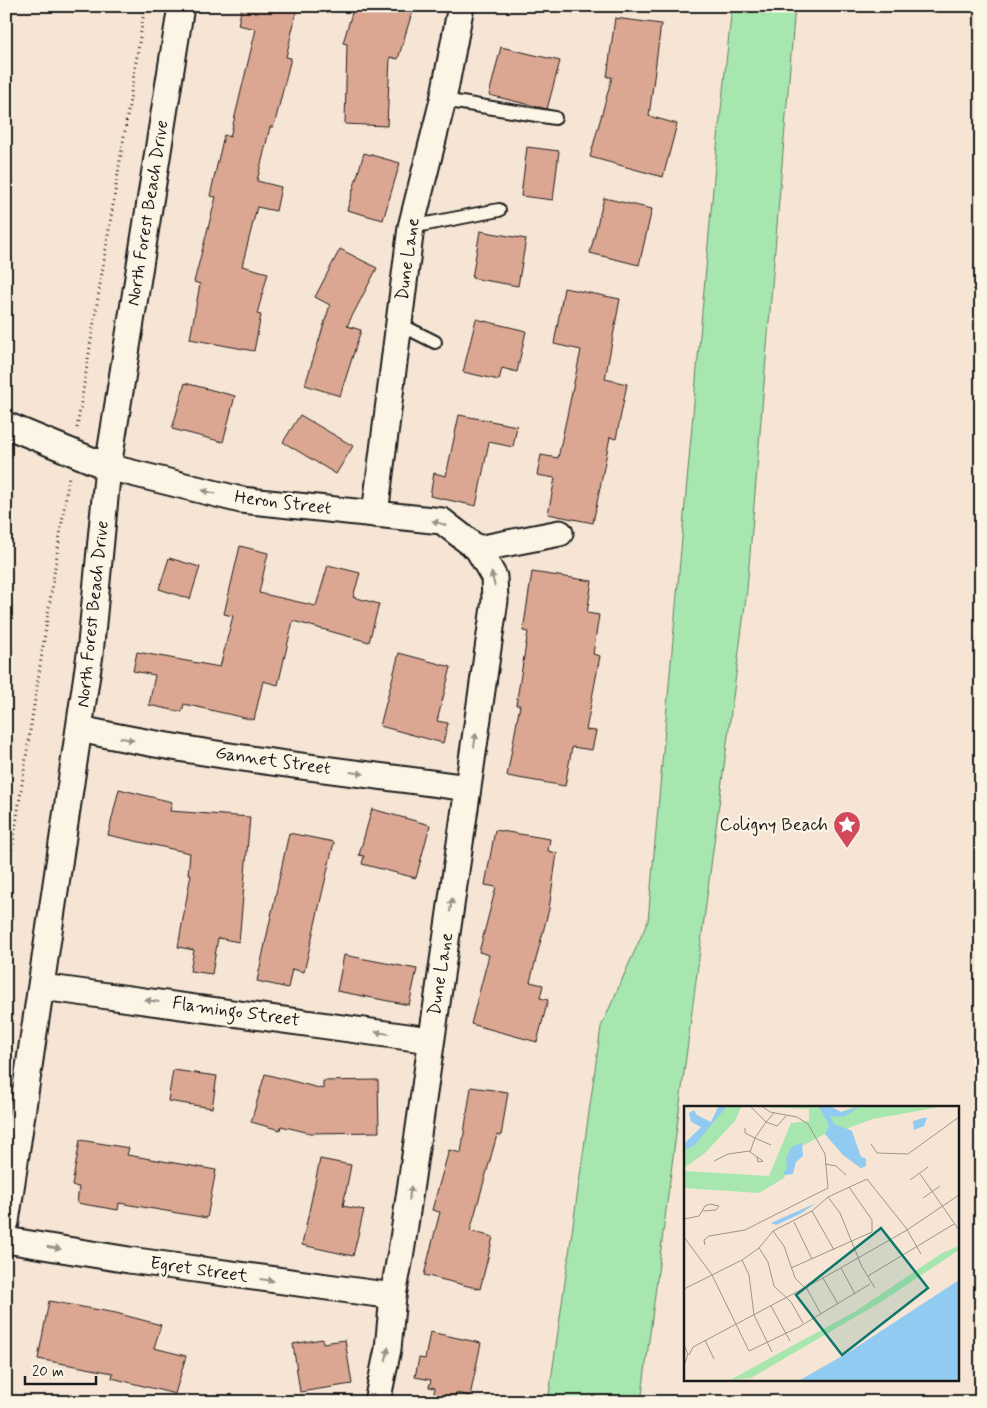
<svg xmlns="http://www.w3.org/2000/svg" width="987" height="1408" viewBox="0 0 987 1408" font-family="Mynerve,sans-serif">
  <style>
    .green { fill: #a7e6ae; stroke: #628165 }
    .building { fill: #dca792; stroke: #1c1c1c }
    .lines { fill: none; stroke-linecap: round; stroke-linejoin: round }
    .service-casing { stroke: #1c1c1c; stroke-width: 16 }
    .minor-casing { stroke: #1c1c1c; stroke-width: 29 }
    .path { stroke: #1c1c1c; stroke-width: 3; stroke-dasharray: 1 4; stroke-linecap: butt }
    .service { stroke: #fcf5e5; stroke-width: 12 }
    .minor { stroke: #fcf5e5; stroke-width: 25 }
    .oneway { fill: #97938b }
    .labels { text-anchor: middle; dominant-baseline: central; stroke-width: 4.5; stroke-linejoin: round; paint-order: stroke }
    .street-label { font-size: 18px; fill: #1c1c1c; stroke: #fcf5e5 }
    .poi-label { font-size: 18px; fill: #1c1c1c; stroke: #fcf5e5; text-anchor: end }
    .inset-road { fill: none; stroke: #9f958a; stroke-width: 1 }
    .view { fill: #0f766e; fill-opacity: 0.15; stroke: #0f766e; stroke-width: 2.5 }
    .inset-edge { fill: none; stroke: #1c1c1c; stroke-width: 2.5 }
  </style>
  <rect width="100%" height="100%" fill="#f6e5d4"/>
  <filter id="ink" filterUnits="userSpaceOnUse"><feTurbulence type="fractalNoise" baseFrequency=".02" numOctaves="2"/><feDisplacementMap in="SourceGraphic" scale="10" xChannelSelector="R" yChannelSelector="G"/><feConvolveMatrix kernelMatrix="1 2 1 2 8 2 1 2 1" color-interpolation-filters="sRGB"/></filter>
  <g filter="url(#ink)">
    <path class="green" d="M732,6H795L747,590L641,1402H548L601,1027L648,921L715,166Z"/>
    <g class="building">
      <path d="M242,6H298L286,57L291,58L275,122L273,127H270L257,181L281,187L276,211L257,207L242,266L268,273L257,314L261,315L254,351L190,339L200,284L194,282L216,197L210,196L224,135L230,137L256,29L238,25Z"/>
      <path d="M354,6H414L398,59L390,57L387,126L345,124L347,44L343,43Z"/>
      <path d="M615,18L661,24L649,116L677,124L663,177L590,157L612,77H607Z"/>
      <path d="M501,47L560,61L547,109L489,95Z"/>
      <path d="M527,147L559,151L553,200L521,196Z"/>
      <path d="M364,153L400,163L383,220L347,210Z"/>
      <path d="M604,198L652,209L639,265L590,253Z"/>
      <path d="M480,231L526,239L518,286L472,278Z"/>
      <path d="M340,249L377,268L347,326L361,330L340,396L305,385L330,305L315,297Z"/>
      <path d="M564,288L620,299L605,379L627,384L616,439L610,437L593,523L548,514L555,478L537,475L541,455L558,458L581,350L554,344Z"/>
      <path d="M476,319L526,331L517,372L502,368L499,380L463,372Z"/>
      <path d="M185,383L235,396L223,442L172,429Z"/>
      <path d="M300,415L353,446L336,474L283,442Z"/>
      <path d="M459,415L517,426L513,447L489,442L476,506L430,496L434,473L446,476Z"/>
      <path d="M240,546L268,553L259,593L316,606L328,565L360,573L353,597L379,604L369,642L293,621L278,685L263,681L254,720L184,704L182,712L149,705L155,675L133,671L137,652L220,667L233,616L224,614Z"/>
      <path d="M169,558L200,567L190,599L159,589Z"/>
      <path d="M532,572L592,581L587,613L599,615L593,654L600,656L586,730L596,731L592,750L572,747L565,786L507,776L520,705H516L528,632L523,631Z"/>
      <path d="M399,653L451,667L437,721L448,723L443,743L380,726Z"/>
      <path d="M119,789L172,802L170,811L250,817L239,942L218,938L212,974L190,971L194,950L178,947L191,874H188L190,853L108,835Z"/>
      <path d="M372,809L430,825L416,878L362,864L364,856L359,855Z"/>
      <path d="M495,830L550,839L548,851L557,853L549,909L530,982L543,985L540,998L548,1000L537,1042L471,1024L489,955L479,952L496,887L485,885Z"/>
      <path d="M289,833L334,842L304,972L292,969L288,988L257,981Z"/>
      <path d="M344,955L417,969L409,1005L337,991Z"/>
      <path d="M173,1070L217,1076L212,1108L168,1101Z"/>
      <path d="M265,1074L323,1089V1081L378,1080L379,1132L310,1133L281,1126L280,1130L251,1122Z"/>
      <path d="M471,1087L508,1092L501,1136L497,1135L470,1231L493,1237L480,1289L424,1275L440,1212L432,1210L449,1150L461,1153Z"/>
      <path d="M80,1140L129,1148L127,1155L216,1170L207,1218L119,1203L118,1210L77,1203L79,1187L72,1186Z"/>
      <path d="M320,1159L351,1165L343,1206L364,1210L353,1256L302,1245Z"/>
      <path d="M49,1301L116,1313L161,1325L154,1348L186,1356L175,1394L112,1378L113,1373L38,1359Z"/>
      <path d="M430,1332L481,1343L470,1396L456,1393L454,1402H432L435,1388L429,1387L431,1380L415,1377L419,1358L425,1359Z"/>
      <path d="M322,1339L323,1343L345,1340L352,1384L300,1392L293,1344Z"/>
    </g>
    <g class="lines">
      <defs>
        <g id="service">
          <path d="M443,100L555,118"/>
          <path d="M411,227L499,210"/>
          <path d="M399,324L435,342"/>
        </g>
        <g id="minor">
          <path d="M6,425L108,467L241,500L442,521L478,549L494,577L495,600L402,1246L393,1296L388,1349L377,1402"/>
          <path d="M375,514L411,227L443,100L461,6"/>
          <path d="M478,549L560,533"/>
          <path d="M80,729C207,757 338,770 467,788"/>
          <path d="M42,987L430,1040"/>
          <path d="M6,1222L90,654L108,467L181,6"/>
          <path d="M6,1240L129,1260L393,1296"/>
        </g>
      </defs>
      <use href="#service" class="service-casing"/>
      <use href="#minor" class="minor-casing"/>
      <g class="path">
        <path d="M77,428L145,6"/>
        <path d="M6,889L69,476"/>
      </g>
      <use href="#service" class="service"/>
      <use href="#minor" class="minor"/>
    </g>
    <defs><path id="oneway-solid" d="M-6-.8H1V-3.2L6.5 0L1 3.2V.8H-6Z" transform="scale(1.25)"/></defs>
    <g class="oneway">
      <use href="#oneway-solid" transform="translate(209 492) rotate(-166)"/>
      <use href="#oneway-solid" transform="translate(439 523) rotate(-163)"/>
      <use href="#oneway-solid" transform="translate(493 579) rotate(-103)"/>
      <use href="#oneway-solid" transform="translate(127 739) rotate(12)"/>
      <use href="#oneway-solid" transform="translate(475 740) rotate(-82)"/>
      <use href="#oneway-solid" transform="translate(357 773) rotate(7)"/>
      <use href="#oneway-solid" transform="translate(451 905) rotate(-82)"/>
      <use href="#oneway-solid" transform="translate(152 1001) rotate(-172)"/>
      <use href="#oneway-solid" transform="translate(382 1033) rotate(-172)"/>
      <use href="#oneway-solid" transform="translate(410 1193) rotate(-82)"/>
      <use href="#oneway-solid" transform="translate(54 1248) rotate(10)"/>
      <use href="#oneway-solid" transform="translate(267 1280) rotate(8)"/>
      <use href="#oneway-solid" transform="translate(387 1354) rotate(-79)"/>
    </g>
  </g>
  <defs>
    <symbol id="sight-pin" viewBox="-11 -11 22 30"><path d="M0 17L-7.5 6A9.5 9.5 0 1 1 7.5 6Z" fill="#d1495b" stroke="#fcf5e5"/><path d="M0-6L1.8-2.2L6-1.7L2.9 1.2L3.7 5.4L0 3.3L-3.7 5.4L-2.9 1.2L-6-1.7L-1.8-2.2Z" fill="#fff"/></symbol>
  </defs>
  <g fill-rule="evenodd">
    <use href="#sight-pin" x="831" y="809" width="32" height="43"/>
  </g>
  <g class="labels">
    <g class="street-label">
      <text transform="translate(148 213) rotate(-81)">North Forest Beach Drive</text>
      <text transform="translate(408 259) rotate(-82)">Dune Lane</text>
      <text transform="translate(283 503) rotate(7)">Heron Street</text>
      <text transform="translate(93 614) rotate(-84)">North Forest Beach Drive</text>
      <text transform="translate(273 761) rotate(8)">Gannet Street</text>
      <text transform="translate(441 974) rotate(-81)">Dune Lane</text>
      <text transform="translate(236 1012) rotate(8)">Flamingo Street</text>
      <text transform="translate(199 1270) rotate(8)">Egret Street</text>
    </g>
    <g class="poi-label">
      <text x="828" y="825">Coligny Beach</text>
    </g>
  </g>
  <g transform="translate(684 1106)">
    <rect width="275" height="275" fill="#f6e5d4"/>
    <path d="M40,1H57L51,15L21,47L0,62V41L33,11ZM81,1H147L157,6L169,1H256L189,13L164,22L177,51L182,53V60L177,62L159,49L141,28L118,40L100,72L75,87L0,82V65L85,70L107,17L125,15V3ZM275,140V144L197,196L67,272L46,274L172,205L258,147Z" fill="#a7e6ae"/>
    <path d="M34,1H42L10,40L0,44V38L17,21L7,16L5,7L10,4L13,9L27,16ZM135,1H148L157,6L176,1L159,11L146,10L150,18L168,25L177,51L182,53V60L177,62L159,49L141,28L145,19ZM239,12H243L240,20L230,24L229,15ZM118,37L119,50L112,56L109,68L102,69L99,67L103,62L102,53L107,41ZM132,97L116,108L92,119L87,117ZM275,174V274H116L165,246Z" fill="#92cbf1"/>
    <path class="inset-road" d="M67,1L82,16L90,7M61,22V27L71,32L82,16L93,20L102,10M187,38L193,47L224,48L275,11M73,51L74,56L79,55L66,46L71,32L87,39M30,55L44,48L66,45M141,58L152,60L162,69M236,68L275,124M226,74L244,61M144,91L156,107L178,161L191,182M239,92L256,80M128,105L150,144M0,113L15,110L21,100L26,98L35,100L32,104L19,105M110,116L128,153M89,125L100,140L111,172L121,182M0,131L28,169L65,245L115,221L186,178M21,139L20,134L25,130L61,124L144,82L141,48L124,18L113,11L86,6L79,1M75,142L84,156L90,180L107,196L119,217M58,154L65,169L70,209L88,246M107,162L188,126V114L165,81M157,162L171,188M184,170L270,118M139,172L154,198M122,181L137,208M0,183L58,154L75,142L89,125L128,105L144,91L183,73L222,122L237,148M87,200L106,235M21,234L30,253M0,239L4,248L0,260M5,249L9,241L139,172L223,124L275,89"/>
    <path class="view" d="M197,122L244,182L158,249L112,189Z"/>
    <rect width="275" height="275" class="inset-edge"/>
  </g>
  <rect width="987" height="1408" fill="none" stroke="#fcf5e5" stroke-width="25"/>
  <rect x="12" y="12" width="962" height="1383" fill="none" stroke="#1c1c1c" stroke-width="2" filter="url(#ink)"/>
  <path d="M25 1376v8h71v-8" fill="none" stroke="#1c1c1c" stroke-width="2.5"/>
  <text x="32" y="1376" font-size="15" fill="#1c1c1c" stroke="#fcf5e5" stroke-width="4" paint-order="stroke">20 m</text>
</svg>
